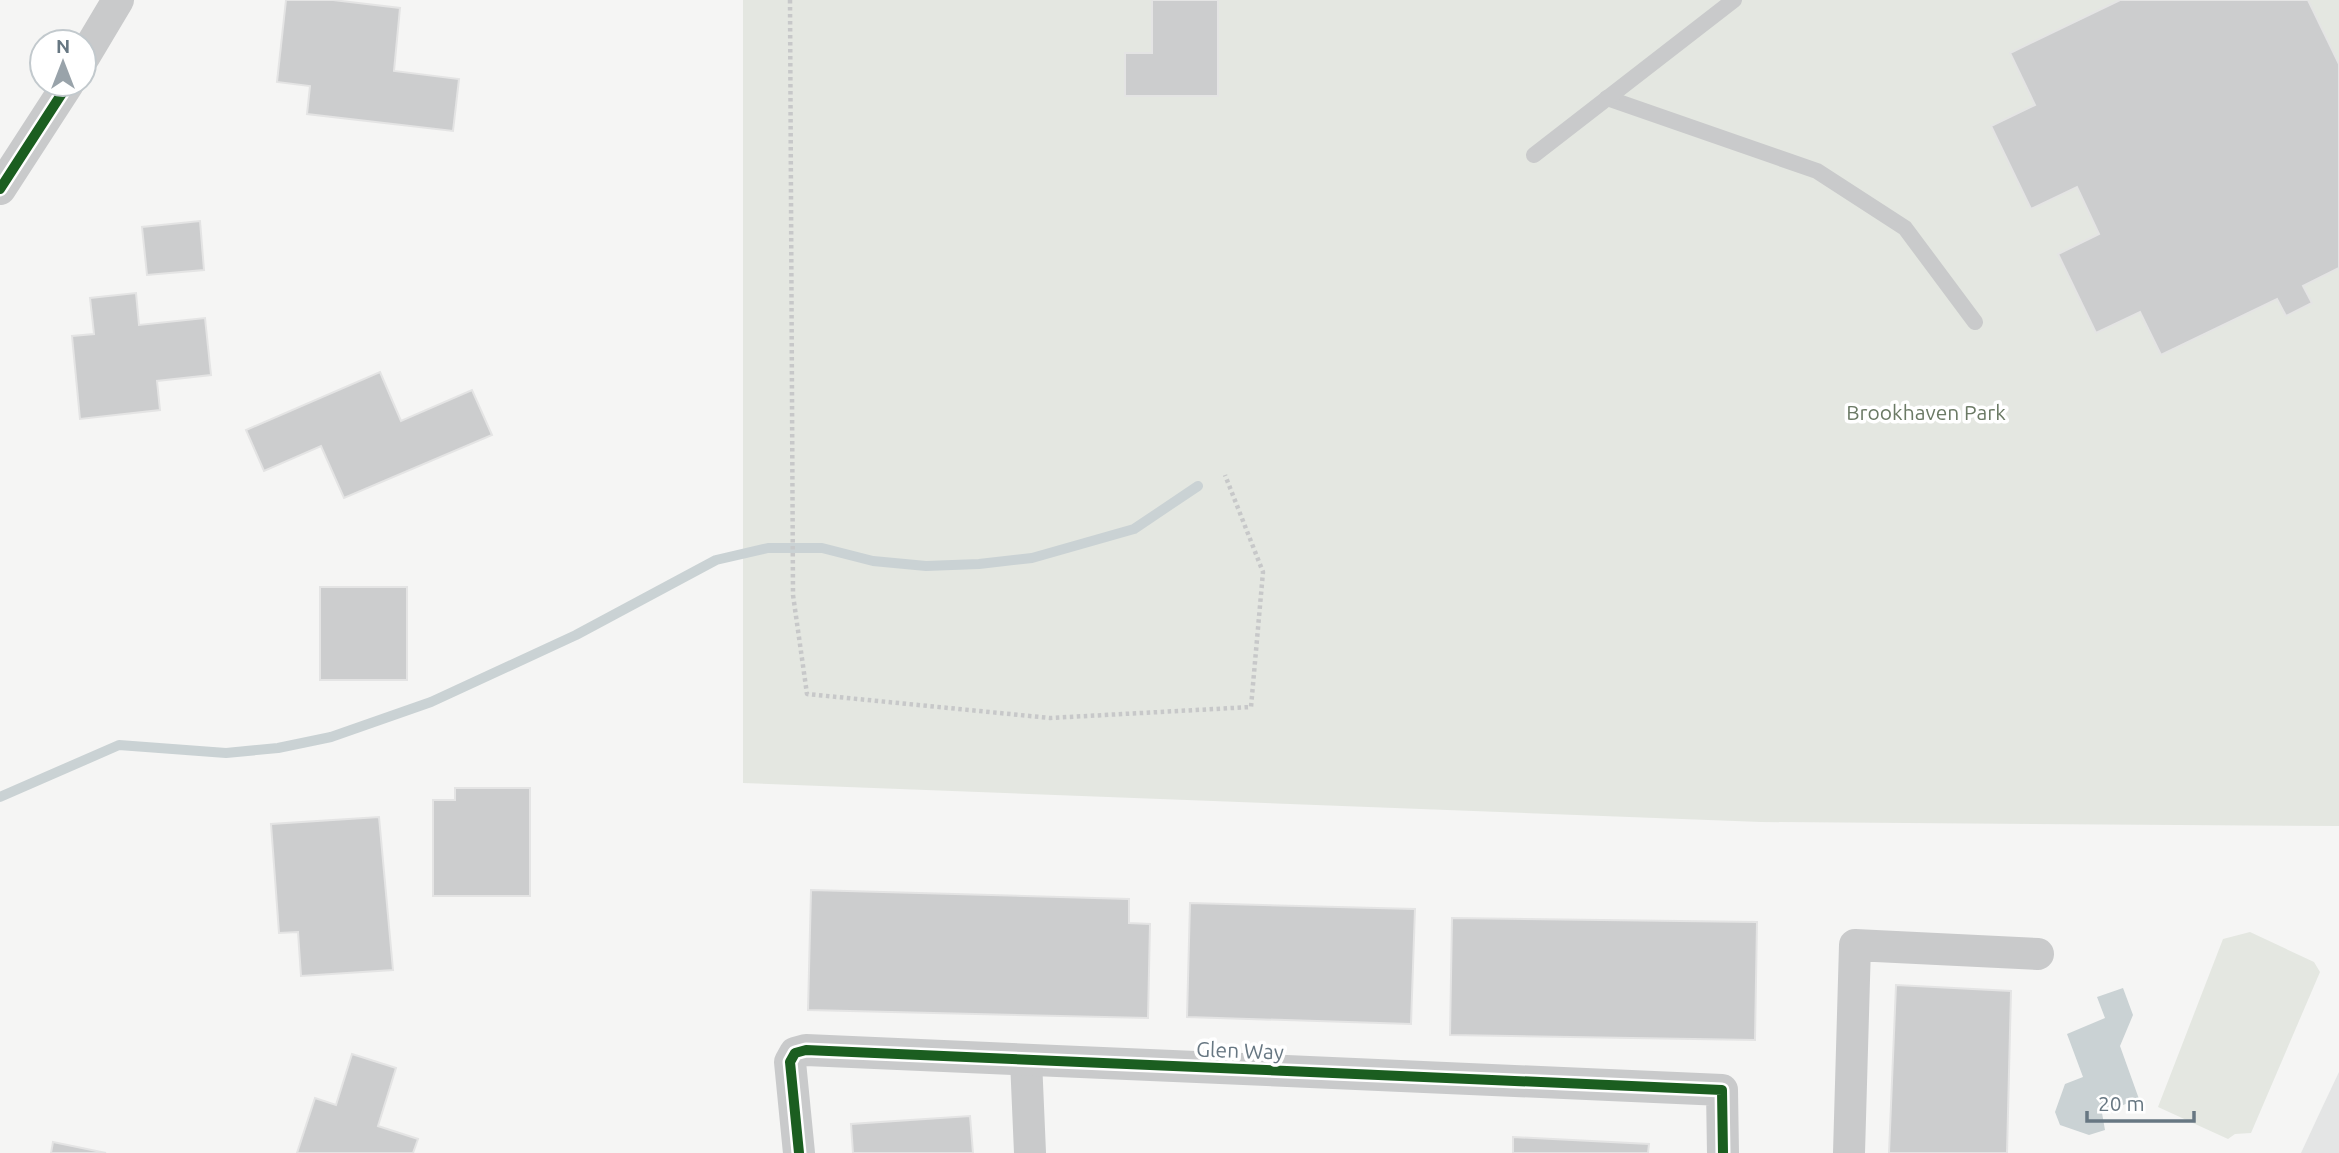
<svg xmlns="http://www.w3.org/2000/svg" width="2339" height="1153" viewBox="0 0 2339 1153" font-family="Ubuntu,sans-serif">
  <style>
    .built { fill: #e4e5e5 }
    .green { fill: #e4e7e1 }
    .water { fill: #cad2d4 }
    .lines { fill: none; stroke-linecap: round; stroke-linejoin: round }
    .stream { stroke: #cad2d4; stroke-width: 10 }
    .building { fill: #cccdce; stroke: #e4e4e4; stroke-width: 2 }
    .path { stroke: #c7c8c9; stroke-width: 4.5; stroke-dasharray: 3.5 3.5; stroke-linecap: butt }
    .service { stroke: #c9cacb; stroke-width: 16 }
    .minor { stroke: #c9cacb; stroke-width: 32 }
    .cycleway-casing { stroke: #fff; stroke-width: 15 }
    .cycleway { stroke: #1b5e20; stroke-width: 10 }
    .labels { text-anchor: middle; dominant-baseline: central; stroke-width: 7; stroke-linejoin: round; paint-order: stroke }
    .park-label { font-size: 21px; fill: #6b7a65; stroke: #fff }
    .street-label { font-size: 21px; fill: #677782; stroke: #fff }
  </style>
  <rect width="100%" height="100%" fill="#f5f5f4"/>
  <path class="built" d="M2339,1072V1153H2301L2321,1110Z"/>
  <g class="green">
    <path d="M743,0H2339V826L1761,822L743,783Z"/>
    <path d="M2250,932L2314,962L2320,972L2251,1133L2235,1134L2228,1139L2158,1107L2223,939Z"/>
  </g>
  <path class="water" d="M2123,988L2133,1015L2120,1046L2139,1099L2102,1113L2105,1130L2089,1135L2060,1125L2055,1112L2065,1084L2083,1077L2067,1034L2105,1018L2097,997Z"/>
  <g class="lines">
    <path class="stream" d="M0,797L119,745L226,753L278,748L331,737L431,702L576,635L716,560L768,548H822L873,561L926,566L979,564L1032,558L1134,529L1198,486"/>
  </g>
  <g class="building">
    <path d="M286,0H333L400,8L394,71L459,79L453,131L307,114L310,86L277,82Z"/>
    <path d="M1152,0H1218V96H1125V53H1152Z"/>
    <path d="M2120,0H2308L2339,64V268L2303,286L2312,303L2286,316L2277,299L2161,355L2140,312L2096,333L2058,254L2099,234L2077,187L2031,209L1991,126L2035,105L2010,53Z"/>
    <path d="M200,221L204,270L147,275L142,227Z"/>
    <path d="M136,293L139,325L205,318L211,375L157,381L160,410L80,419L72,336L94,334L90,298Z"/>
    <path d="M380,372L401,421L472,390L492,435L344,498L321,446L264,471L246,430Z"/>
    <rect x="320" y="587" width="87" height="93"/>
    <path d="M455,788H530V896H433V800H455Z"/>
    <path d="M379,817L393,970L301,976L298,932L279,933L271,824Z"/>
    <path d="M811,890L1129,899V923L1150,924L1148,1018L808,1010Z"/>
    <path d="M1190,903L1415,909L1411,1024L1187,1017Z"/>
    <path d="M1452,918L1757,922L1755,1040L1450,1035Z"/>
    <path d="M1896,985L2011,991L2007,1153H1889Z"/>
    <path d="M352,1054L396,1068L378,1126L418,1139L413,1153H297L315,1098L336,1105Z"/>
    <path d="M970,1116L973,1153H853L851,1124Z"/>
    <path d="M1513,1137L1649,1144L1648,1153H1513Z"/>
    <path d="M53,1142L106,1153H51Z"/>
  </g>
  <g class="lines">
    <path class="path" d="M790,0L793,595L807,694L1050,718L1251,707L1263,572L1225,475"/>
    <g class="service">
      <path d="M1607,98L1817,171L1905,228L1975,322"/>
      <path d="M1534,155L1734,0"/>
    </g>
    <g class="minor">
      <path d="M84,57L118,0"/>
      <path d="M0,189L68,84"/>
      <path d="M1026,1060L1030,1153"/>
      <path d="M799,1153L790,1062L795,1053L806,1050L1722,1090L1723,1153"/>
      <path d="M1849,1153L1855,945L2038,954"/>
    </g>
    <defs>
      <g id="cycleway">
        <path d="M0,189L68,84"/>
        <path d="M799,1153L790,1062L795,1053L806,1050L1722,1090L1723,1153"/>
      </g>
    </defs>
    <use href="#cycleway" class="cycleway-casing"/>
    <use href="#cycleway" class="cycleway"/>
  </g>
  <g class="labels">
    <g class="park-label">
      <text x="1926" y="412">Brookhaven Park</text>
    </g>
    <g class="street-label">
      <text transform="translate(1240 1050) rotate(2)">Glen Way</text>
    </g>
  </g>
  <g transform="translate(63 63)"><circle r="33" fill="#ffffff" stroke="#c2c9cd" stroke-width="2"/>
  <path d="M0-5L12 26L0 18L-12 26Z" fill="#99a3aa"/>
  <text y="-10" font-size="19" font-weight="bold" text-anchor="middle" fill="#677782">N</text>
  </g>
  <path d="M2087 1111v10h107v-10" fill="none" stroke="#677782" stroke-width="3.5"/>
  <text x="2098" y="1111" font-size="21" fill="#677782" stroke="#ffffff" stroke-width="5" paint-order="stroke">20 m</text>
</svg>
